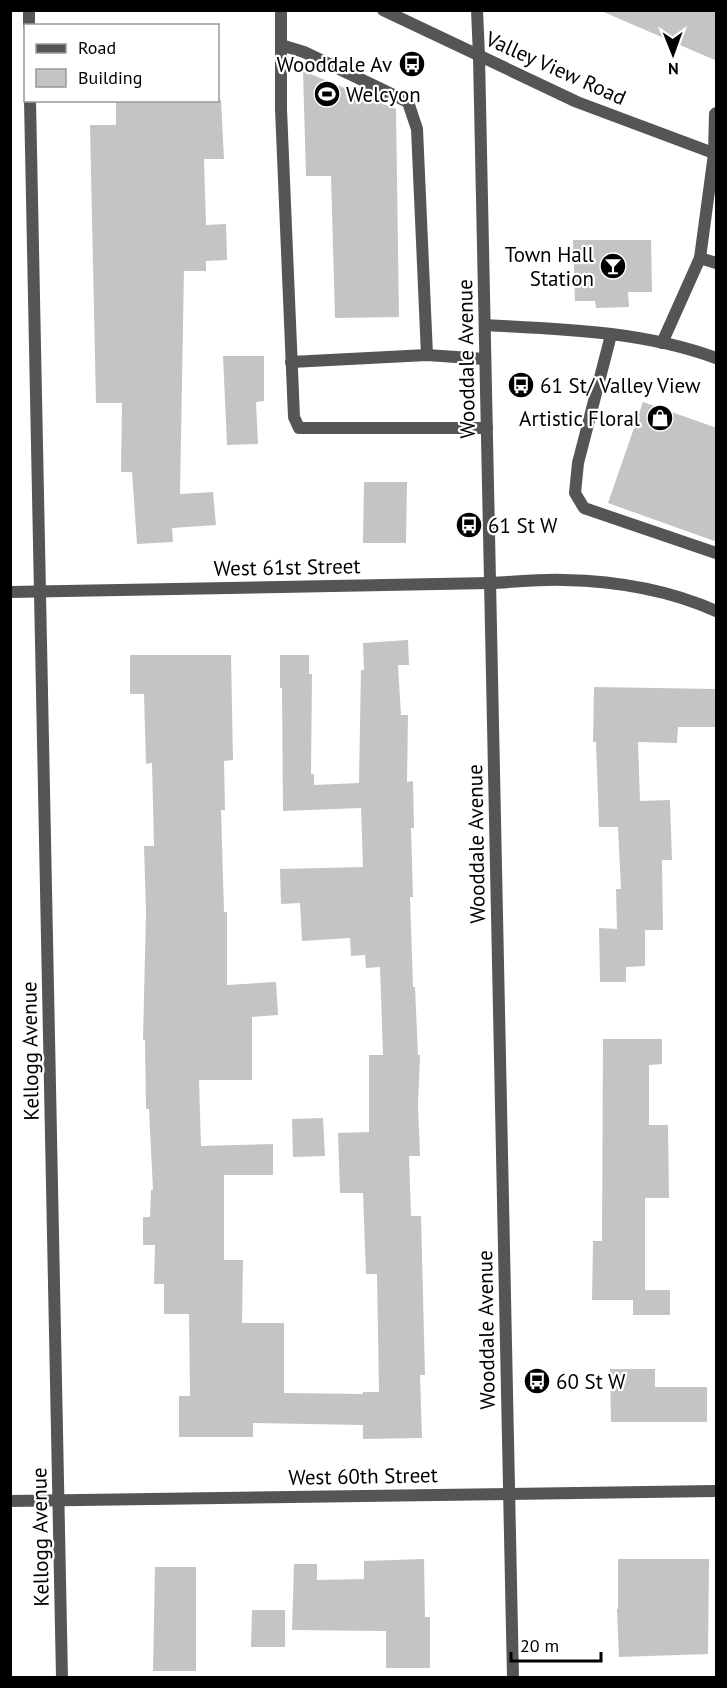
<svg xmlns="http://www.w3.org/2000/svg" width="727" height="1688" viewBox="0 0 727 1688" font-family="'PT Sans',sans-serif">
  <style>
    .building { fill: #c4c4c4 }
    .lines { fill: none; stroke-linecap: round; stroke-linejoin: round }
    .service { stroke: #555; stroke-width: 12 }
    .minor { stroke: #555; stroke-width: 12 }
    .tertiary { stroke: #555; stroke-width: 12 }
    .labels { text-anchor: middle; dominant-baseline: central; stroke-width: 4.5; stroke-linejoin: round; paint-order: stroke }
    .poi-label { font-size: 21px; fill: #000; stroke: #fff; text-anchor: start }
    .street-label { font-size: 21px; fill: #000; stroke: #fff }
  </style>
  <rect width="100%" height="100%" fill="#fff"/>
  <g class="building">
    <path d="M599,10H717V61Z"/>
    <path d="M303,71L396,109L399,317L335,318L331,176H306Z"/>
    <path d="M116,100H221L224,159H204L206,225L226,224L227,260L206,261V271H184L180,494L213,492L216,525L172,528L173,542L137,544L132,472H121L122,403H96L90,125H116Z"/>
    <path d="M573,240H651L652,292H628L629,307L596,308L595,301H575Z"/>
    <path d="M223,356H264V401L256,402L258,444L227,445Z"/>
    <path d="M643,402L717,428V542L608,503Z"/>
    <path d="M364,482H407L406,543H363Z"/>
    <path d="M408,640L409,665H398L401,715H408L407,782L413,781L414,828H411L413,897H410L413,987H415L418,1055H420L418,1105L420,1156H409L411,1216H421L425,1375H420L422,1438L363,1439V1425L253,1423V1437H179V1396H190L189,1314H164V1284H154L155,1245H143V1217H150L151,1190H153L149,1109H146L145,1040H143L146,912L144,846H154L152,763L146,764L144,694H130V655H231L233,760L224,761L225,810H221L224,912H227V985L276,982L278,1015L252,1017V1080H199L201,1146L273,1144V1175H224V1260H243L242,1323H284V1393L363,1394V1392H379L377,1274H366L363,1193H340L338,1133L369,1132V1055H383L380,967L366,968L365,955L351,956L350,938L302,941L300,903L281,904L280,869L363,867L361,808L283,811L282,688H280V655H309V674H312L311,774H314V785L359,783L361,670H364L363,643Z"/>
    <path d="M594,687L716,689L715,727H678L677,743L638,742L640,801L670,800L672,860H662L663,930H645V966L626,967V982H600L599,928L617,929L616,889H621L618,827H599L596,742H593Z"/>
    <path d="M603,1039H662V1064L649,1065V1125H668L669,1198H645V1290H670V1315H633V1300H592L593,1241H602Z"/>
    <path d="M323,1118L325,1156L293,1157L292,1119Z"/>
    <path d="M610,1369H655V1387H707V1422H611Z"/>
    <path d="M424,1559L425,1617H430V1668H386V1631L292,1630L294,1564H317V1580L364,1579V1561Z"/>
    <path d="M618,1559H709L708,1654L619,1657L617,1609H618Z"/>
    <path d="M155,1567H196V1671H153Z"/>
    <path d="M252,1610H285V1647H251Z"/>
  </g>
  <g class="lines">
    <g class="service">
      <path d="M281,10V109L294,417L299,428H487"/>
      <path d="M281,45L304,52L408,102L417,129L427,355"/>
      <path d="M716,113L715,114L714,154L700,258L716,263"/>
      <path d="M485,325C562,329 643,331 716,358"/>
      <path d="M611,335L578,463L575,493L584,508L716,553"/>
      <path d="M662,343L700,258"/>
      <path d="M291,362L427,355L485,359"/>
    </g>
    <g class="minor">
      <path d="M29,10V26"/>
      <path d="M477,10L479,56"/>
      <path d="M30,100L62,1678"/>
      <path d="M10,592L490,583C515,582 540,579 564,580C615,581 669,590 716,611"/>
      <path d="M10,1501L716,1491"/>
    </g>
    <g class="tertiary">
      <path d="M383,10L577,102L716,154"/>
      <path d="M479,56L513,1678"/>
    </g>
  </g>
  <defs>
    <symbol id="bus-disc" viewBox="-11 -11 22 22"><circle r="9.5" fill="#000" stroke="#fff"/><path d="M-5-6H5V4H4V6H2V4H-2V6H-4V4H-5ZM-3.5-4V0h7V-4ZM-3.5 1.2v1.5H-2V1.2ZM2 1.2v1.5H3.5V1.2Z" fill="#fff"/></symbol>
    <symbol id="stadium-disc" viewBox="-11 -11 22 22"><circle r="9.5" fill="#000" stroke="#fff"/><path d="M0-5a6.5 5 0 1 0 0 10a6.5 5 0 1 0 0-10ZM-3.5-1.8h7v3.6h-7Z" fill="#fff"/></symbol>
    <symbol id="bar-disc" viewBox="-11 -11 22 22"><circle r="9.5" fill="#000" stroke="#fff"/><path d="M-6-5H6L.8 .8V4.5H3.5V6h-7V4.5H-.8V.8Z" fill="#fff"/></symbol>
    <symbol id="shop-disc" viewBox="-11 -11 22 22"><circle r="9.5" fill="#000" stroke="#fff"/><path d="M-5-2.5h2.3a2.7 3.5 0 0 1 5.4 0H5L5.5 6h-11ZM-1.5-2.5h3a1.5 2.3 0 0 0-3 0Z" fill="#fff"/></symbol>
  </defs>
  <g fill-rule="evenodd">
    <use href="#bus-disc" x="397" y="49" width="30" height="30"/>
    <use href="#stadium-disc" x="312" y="79" width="30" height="30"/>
    <use href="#bar-disc" x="598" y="251" width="30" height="30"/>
    <use href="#bus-disc" x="506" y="370" width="30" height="30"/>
    <use href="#shop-disc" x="645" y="403" width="30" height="30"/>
    <use href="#bus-disc" x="454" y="510" width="30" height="30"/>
    <use href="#bus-disc" x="522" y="1366" width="30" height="30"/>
  </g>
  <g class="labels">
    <g class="poi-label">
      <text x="392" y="64" text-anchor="end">Wooddale Av</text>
      <text x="346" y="94">Welcyon</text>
      <text x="594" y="254" text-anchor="end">Town Hall<tspan x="594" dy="24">Station</tspan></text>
      <text x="540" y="385">61 St/ Valley View</text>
      <text x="640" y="418" text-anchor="end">Artistic Floral</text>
      <text x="488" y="525">61 St W</text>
      <text x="556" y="1381">60 St W</text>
    </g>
    <g class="street-label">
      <text transform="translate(556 68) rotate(24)">Valley View Road</text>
      <text transform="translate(466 359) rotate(-91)">Wooddale Avenue</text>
      <text transform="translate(287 567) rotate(-1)">West 61st Street</text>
      <text transform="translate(476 844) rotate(-91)">Wooddale Avenue</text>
      <text transform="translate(30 1051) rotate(-91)">Kellogg Avenue</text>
      <text transform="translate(486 1330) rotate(-91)">Wooddale Avenue</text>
      <text transform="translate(363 1476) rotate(-1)">West 60th Street</text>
      <text transform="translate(40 1537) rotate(-91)">Kellogg Avenue</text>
    </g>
  </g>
  <rect width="727" height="1688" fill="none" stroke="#000000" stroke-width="24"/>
  <rect x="24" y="24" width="195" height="78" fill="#ffffff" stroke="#999999" stroke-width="1.5"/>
  <rect x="36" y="44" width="30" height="9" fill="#555555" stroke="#999999" stroke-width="1.5"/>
  <text x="78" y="54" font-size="18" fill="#000000">Road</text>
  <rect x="36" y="69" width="30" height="18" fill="#c4c4c4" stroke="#999999" stroke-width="1.5"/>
  <text x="78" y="84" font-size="18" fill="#000000">Building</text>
  <g transform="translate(673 54) rotate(179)" stroke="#ffffff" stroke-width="4.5" paint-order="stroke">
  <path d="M0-4.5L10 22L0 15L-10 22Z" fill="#000000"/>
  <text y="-9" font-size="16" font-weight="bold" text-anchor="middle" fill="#000000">N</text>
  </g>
  <path d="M511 1652v9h90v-9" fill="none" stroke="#000000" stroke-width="3"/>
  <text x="520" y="1652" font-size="18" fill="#000000" stroke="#ffffff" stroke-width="4.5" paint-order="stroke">20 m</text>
</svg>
